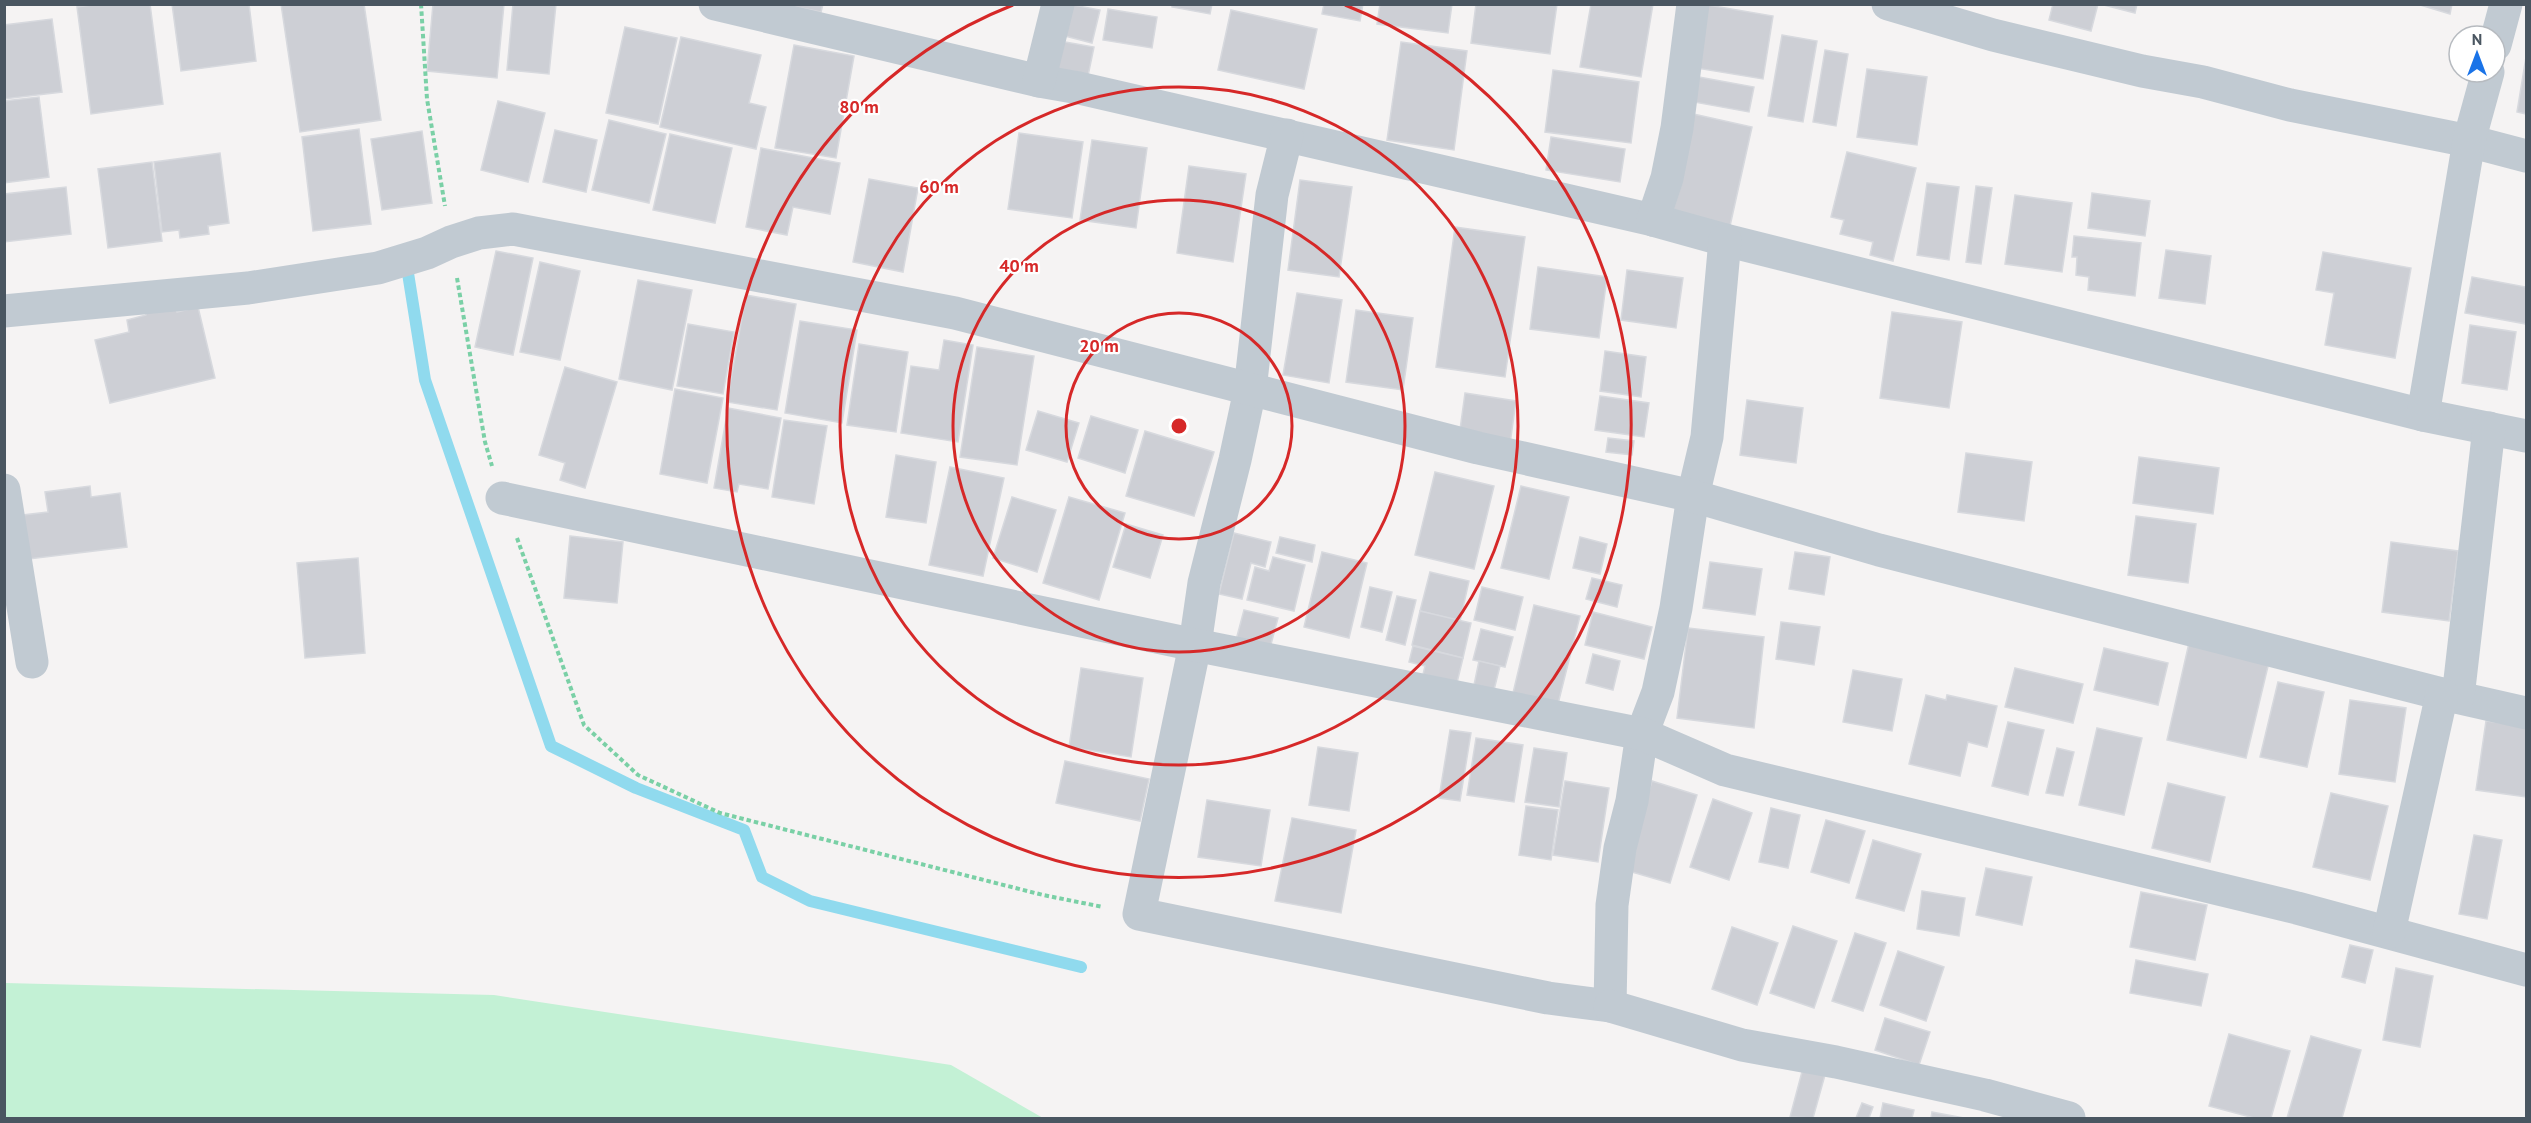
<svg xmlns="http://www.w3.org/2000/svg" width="2531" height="1123" viewBox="0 0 2531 1123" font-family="'PT Sans',sans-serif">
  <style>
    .green { fill: #c3f1d5 }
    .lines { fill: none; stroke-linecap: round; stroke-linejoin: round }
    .stream { stroke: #90daee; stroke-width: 12 }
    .building { fill: #cdcfd5; stroke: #d7d9de; stroke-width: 1.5 }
    .path { stroke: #7ad0a6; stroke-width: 4; stroke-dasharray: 4.5 3; stroke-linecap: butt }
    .minor { stroke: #c1cad2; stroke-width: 33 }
    .ring { fill: none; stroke: #d62828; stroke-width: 3 }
    .centre { fill: #d62828; stroke: #fff; stroke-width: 3 }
    .ring-label { font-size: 18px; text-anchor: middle; font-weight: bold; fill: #d62828; stroke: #fff; stroke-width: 4.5; stroke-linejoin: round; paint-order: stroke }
  </style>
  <rect width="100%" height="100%" fill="#f5f3f3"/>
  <path class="green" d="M5,983L494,995L951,1065L1043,1118H5Z"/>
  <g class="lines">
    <path class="stream" d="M407,267L425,380L551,746L636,788L744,830L762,877L810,901L1081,967"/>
  </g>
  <g class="building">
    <path d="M98,4H150L163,104L91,114L77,7Z"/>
    <path d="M172,4H249L256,61L181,71Z"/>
    <path d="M281,4H364L381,120L300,132Z"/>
    <path d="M433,4H504L497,78L427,71Z"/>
    <path d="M513,4H556L549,74L507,70Z"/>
    <path d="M781,4H823L821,12Z"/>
    <path d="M1068,4L1100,10L1092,43L1061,35Z"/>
    <path d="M1172,4H1212L1210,14L1172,7Z"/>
    <path d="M1324,4H1363L1360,21L1322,14Z"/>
    <path d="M1380,4H1452L1448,33L1377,24Z"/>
    <path d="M1476,4H1557L1550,54L1471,43Z"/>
    <path d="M1591,4H1653L1641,77L1580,67Z"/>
    <path d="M1702,4L1773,16L1763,79L1690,67Z"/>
    <path d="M2053,4H2098L2091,31L2049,20Z"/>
    <path d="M2100,4H2137L2135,13Z"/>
    <path d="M2417,4H2452L2450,14Z"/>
    <path d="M1108,9L1157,17L1152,48L1103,40Z"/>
    <path d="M1231,10L1317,29L1304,89L1218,70Z"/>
    <path d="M52,19L62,92L4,99V25Z"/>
    <path d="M625,27L677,38L658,124L606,113Z"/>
    <path d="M1782,35L1817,41L1803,122L1768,116Z"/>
    <path d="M681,37L761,55L749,103L766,107L756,149L660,127Z"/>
    <path d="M1054,40L1094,47L1088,76L1049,69Z"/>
    <path d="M1401,42L1467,51L1454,150L1387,140Z"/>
    <path d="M794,45L854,56L836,158L775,148Z"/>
    <path d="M1825,50L1848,54L1836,126L1813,122Z"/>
    <path d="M2526,57V114L2517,112Z"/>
    <path d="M1867,69L1927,77L1917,145L1857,137Z"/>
    <path d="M1553,70L1639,82L1631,143L1545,132Z"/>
    <path d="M1688,75L1754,87L1749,112L1683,100Z"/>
    <path d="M39,97L49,177L4,183V101Z"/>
    <path d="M498,101L545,113L528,182L481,170Z"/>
    <path d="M1689,113L1752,127L1730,226L1666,212Z"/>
    <path d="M609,120L666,134L649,203L592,190Z"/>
    <path d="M359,129L371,224L313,231L302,137Z"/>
    <path d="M555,130L597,140L586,192L543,182Z"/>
    <path d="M422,131L432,203L382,210L371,139Z"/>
    <path d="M1019,133L1083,142L1072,218L1008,209Z"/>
    <path d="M670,134L732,148L715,223L653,210Z"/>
    <path d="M1551,137L1625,149L1620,182L1546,170Z"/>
    <path d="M1092,140L1147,148L1136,228L1080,220Z"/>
    <path d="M761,148L840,163L830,214L793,207L787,235L746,227Z"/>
    <path d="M1847,152L1916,168L1893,261L1870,255L1873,242L1840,234L1844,220L1831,217Z"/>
    <path d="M220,153L229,223L208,226L209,234L180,238L179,230L162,232L154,162Z"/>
    <path d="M152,162L162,241L108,248L98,169Z"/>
    <path d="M1189,166L1246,174L1233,262L1177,253Z"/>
    <path d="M869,179L918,188L903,272L853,262Z"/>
    <path d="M1300,180L1352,187L1339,277L1288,270Z"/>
    <path d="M1927,183L1959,187L1949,260L1917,255Z"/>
    <path d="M1976,186L1992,188L1981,264L1966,262Z"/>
    <path d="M66,187L71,234L4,242V194Z"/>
    <path d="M2092,193L2150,201L2145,236L2088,228Z"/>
    <path d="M2015,195L2072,203L2062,272L2005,264Z"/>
    <path d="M1455,227L1525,237L1505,377L1436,367Z"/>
    <path d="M2074,236L2141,243L2135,296L2088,290L2089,277L2076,275L2077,257H2072Z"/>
    <path d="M2166,250L2211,256L2205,304L2159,298Z"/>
    <path d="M496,251L533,258L513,355L475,347Z"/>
    <path d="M2323,252L2411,268L2395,358L2325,345L2334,293L2316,290Z"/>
    <path d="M540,262L580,271L560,360L520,352Z"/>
    <path d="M1538,267L1607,277L1599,338L1530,329Z"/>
    <path d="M1627,270L1683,278L1676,328L1621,320Z"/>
    <path d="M2472,277L2526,287V324L2465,313Z"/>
    <path d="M638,280L692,290L672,390L619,379Z"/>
    <path d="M1297,293L1342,300L1329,383L1283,375Z"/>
    <path d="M746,295L796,304L777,410L727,402Z"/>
    <path d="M173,298L177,312L198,307L215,378L110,403L95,340L129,332L127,320L146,315L144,305Z"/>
    <path d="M1356,310L1413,318L1403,390L1346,382Z"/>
    <path d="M1892,312L1962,322L1949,408L1880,398Z"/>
    <path d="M800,321L857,330L842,423L785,413Z"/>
    <path d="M688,324L734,332L723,394L677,386Z"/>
    <path d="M2470,325L2516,332L2507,390L2462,383Z"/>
    <path d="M944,340L973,345L958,442L901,433L911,366L939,370Z"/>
    <path d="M859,344L908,352L896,432L847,425Z"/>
    <path d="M977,347L1034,356L1017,465L960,457Z"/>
    <path d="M1605,351L1646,357L1641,397L1600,391Z"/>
    <path d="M565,367L617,382L585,488L560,480L565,463L539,455Z"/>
    <path d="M675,389L723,398L707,483L660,474Z"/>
    <path d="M1465,393L1516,401L1510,444L1459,437Z"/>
    <path d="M1600,396L1649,403L1644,437L1595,430Z"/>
    <path d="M1747,400L1803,408L1796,463L1740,455Z"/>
    <path d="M728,408L781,418L768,489L739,484L737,492L714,488Z"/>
    <path d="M1038,411L1079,423L1067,462L1026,450Z"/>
    <path d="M1091,416L1138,430L1125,473L1078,458Z"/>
    <path d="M784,420L827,426L814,504L772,497Z"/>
    <path d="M1145,431L1214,452L1194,516L1126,496Z"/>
    <path d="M1608,438L1634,441L1632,455L1606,452Z"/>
    <path d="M1966,453L2032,462L2024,521L1958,512Z"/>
    <path d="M896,455L936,462L926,523L886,517Z"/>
    <path d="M2139,457L2219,468L2213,514L2133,503Z"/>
    <path d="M950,467L1004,478L983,576L929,565Z"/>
    <path d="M1435,472L1494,486L1474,569L1415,555Z"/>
    <path d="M90,486L91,497L120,493L127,547L29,559L23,515L48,512L45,492Z"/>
    <path d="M1521,486L1569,497L1549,579L1501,568Z"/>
    <path d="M1012,497L1056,510L1037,572L993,558Z"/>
    <path d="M1069,497L1125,513L1099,600L1043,583Z"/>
    <path d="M2136,516L2196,524L2188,583L2128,575Z"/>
    <path d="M1126,524L1163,535L1150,578L1113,567Z"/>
    <path d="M1234,533L1271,542L1265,567L1251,563L1242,599L1219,594Z"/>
    <path d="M570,536L623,542L617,603L564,598Z"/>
    <path d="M1280,537L1315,545L1312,562L1276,553Z"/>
    <path d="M1580,537L1607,544L1600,574L1573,568Z"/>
    <path d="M2391,542L2458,551L2449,621L2382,612Z"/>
    <path d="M1322,552L1367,563L1349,638L1304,627Z"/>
    <path d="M1795,552L1830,557L1824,595L1789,589Z"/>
    <path d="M1273,557L1305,565L1294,611L1247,600L1255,567L1269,571Z"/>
    <path d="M358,558L365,653L305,658L297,563Z"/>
    <path d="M1710,562L1762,569L1755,615L1703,608Z"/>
    <path d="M1430,572L1469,581L1460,621L1420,611Z"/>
    <path d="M1592,578L1622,585L1617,607L1586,599Z"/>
    <path d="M1370,587L1392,592L1382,632L1361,627Z"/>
    <path d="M1482,587L1523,597L1515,630L1474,620Z"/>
    <path d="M1397,596L1416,600L1405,645L1386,640Z"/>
    <path d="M1534,605L1580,616L1558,704L1513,693Z"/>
    <path d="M1244,610L1278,618L1270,648L1236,640Z"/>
    <path d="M1420,611L1471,623L1463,658L1412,645Z"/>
    <path d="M1593,612L1652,627L1644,659L1585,645Z"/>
    <path d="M1781,622L1820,627L1814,665L1776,659Z"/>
    <path d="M1688,628L1764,637L1754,728L1677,718Z"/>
    <path d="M1481,629L1513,637L1505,667L1473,660Z"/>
    <path d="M2189,643L2269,662L2246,758L2167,740Z"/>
    <path d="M1413,646L1463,658L1455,691L1421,683L1425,666L1409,662Z"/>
    <path d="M2104,648L2168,663L2158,705L2094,690Z"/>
    <path d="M1593,654L1620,661L1613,690L1586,683Z"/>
    <path d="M1479,661L1500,666L1494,690L1474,685Z"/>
    <path d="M1081,668L1143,678L1131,757L1069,747Z"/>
    <path d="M2015,668L2083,684L2073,723L2005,707Z"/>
    <path d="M1853,670L1902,679L1892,731L1843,722Z"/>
    <path d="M2278,682L2324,692L2307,767L2260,757Z"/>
    <path d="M1926,695L1946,700L1947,695L1997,706L1987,747L1968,742L1960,776L1909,764Z"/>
    <path d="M2350,700L2406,708L2395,782L2339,774Z"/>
    <path d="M2486,721L2526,726V797L2476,790Z"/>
    <path d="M2008,722L2044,730L2028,795L1992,786Z"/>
    <path d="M2097,728L2142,738L2124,815L2079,805Z"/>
    <path d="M1450,730L1471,733L1460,801L1439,798Z"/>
    <path d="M1476,738L1523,745L1514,802L1467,795Z"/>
    <path d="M1318,747L1358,753L1349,811L1309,805Z"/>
    <path d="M1534,748L1567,753L1559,807L1525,802Z"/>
    <path d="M2057,748L2074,752L2063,796L2046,793Z"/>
    <path d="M1065,761L1149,779L1140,821L1056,803Z"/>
    <path d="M1565,781L1609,788L1598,862L1553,855Z"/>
    <path d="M1652,781L1697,795L1670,883L1625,870Z"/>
    <path d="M2168,783L2225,797L2210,862L2152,848Z"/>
    <path d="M2331,793L2388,806L2370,880L2313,867Z"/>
    <path d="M1713,799L1752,813L1729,880L1690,867Z"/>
    <path d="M1207,800L1270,810L1261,866L1198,857Z"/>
    <path d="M1526,806L1558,810L1551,860L1519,855Z"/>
    <path d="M1771,808L1800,815L1788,868L1759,862Z"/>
    <path d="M1292,818L1356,830L1341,913L1275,901Z"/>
    <path d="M1826,820L1865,831L1849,883L1811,872Z"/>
    <path d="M2474,835L2502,840L2487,919L2459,914Z"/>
    <path d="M1873,840L1921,854L1904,911L1856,898Z"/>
    <path d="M1986,868L2032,877L2022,925L1976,915Z"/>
    <path d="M1922,891L1965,898L1959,936L1917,929Z"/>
    <path d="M2141,892L2207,905L2195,960L2130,947Z"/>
    <path d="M1793,926L1837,941L1814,1008L1770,993Z"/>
    <path d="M1732,927L1778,943L1757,1005L1712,989Z"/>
    <path d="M1855,933L1886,943L1863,1011L1832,1001Z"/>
    <path d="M2350,945L2373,950L2365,983L2342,977Z"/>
    <path d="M1898,951L1944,967L1926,1021L1880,1005Z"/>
    <path d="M2136,960L2208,974L2201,1006L2130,993Z"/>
    <path d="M2396,968L2433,976L2420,1047L2383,1040Z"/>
    <path d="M1885,1018L1930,1032L1919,1065L1875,1050Z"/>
    <path d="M2229,1034L2290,1051L2271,1118H2254L2209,1106Z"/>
    <path d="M2311,1036L2361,1050L2342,1118H2287Z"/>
    <path d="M1803,1068L1825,1075L1813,1118L1790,1117Z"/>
    <path d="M1862,1103L1873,1107L1869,1118H1856Z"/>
    <path d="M1883,1103L1914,1110L1912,1118H1880Z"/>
    <path d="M1932,1112L1964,1118H1931Z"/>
  </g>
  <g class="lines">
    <g class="path">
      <path d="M421,4L427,99L445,206"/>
      <path d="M457,278L485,442L492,466"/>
      <path d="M517,538L584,725L638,775L720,813L1043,895L1103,907"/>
    </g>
    <g class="minor">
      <path d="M715,4L1039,81L1079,88L1653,220L1725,240L2423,415L2526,436"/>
      <path d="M1888,4L1993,35L2142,71L2203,82L2290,105L2469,141L2526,156"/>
      <path d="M2495,45L2506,4"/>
      <path d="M1039,81L1058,4"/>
      <path d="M1287,135L1272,195L1250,390L1235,460L1204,583L1195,645L1139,914L1548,998L1610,1006L1612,905L1620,848L1632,801L1642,734L1658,692L1676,608L1693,496L1707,437L1725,240"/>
      <path d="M1653,220L1667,178L1677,128L1693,4"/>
      <path d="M4,311L248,288L378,268L427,253L451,242L479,233L513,229L955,313L1478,448L1693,496L1879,550L2442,694L2526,713"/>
      <path d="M2423,415L2469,141L2488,72"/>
      <path d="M4,490L32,662"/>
      <path d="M502,498L1195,645L1642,734L1725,770L2297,908L2526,970"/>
      <path d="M2458,697L2489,428"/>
      <path d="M2389,932L2442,694"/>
      <path d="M1610,1006L1742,1045L1836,1062L1985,1095L2069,1118"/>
    </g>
  </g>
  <g class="ring">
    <circle cx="1179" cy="426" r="113"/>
    <circle cx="1179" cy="426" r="226"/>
    <circle cx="1179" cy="426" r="339"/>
    <path d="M1345 5A452 452 0 1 1 1013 5"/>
  </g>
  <circle cx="1179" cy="426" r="9" class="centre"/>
  <g class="ring-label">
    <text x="859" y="113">80 m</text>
    <text x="939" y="193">60 m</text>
    <text x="1019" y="272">40 m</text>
    <text x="1099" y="352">20 m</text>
  </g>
  <rect width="2531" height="1123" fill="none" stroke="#4a5661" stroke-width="12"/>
  <g transform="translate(2477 54)"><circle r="28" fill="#ffffff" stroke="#b7bbc0" stroke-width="1.5"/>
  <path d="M0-4.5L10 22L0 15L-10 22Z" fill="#1a73e8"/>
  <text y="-9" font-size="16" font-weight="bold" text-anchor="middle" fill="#4a5661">N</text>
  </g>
</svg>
